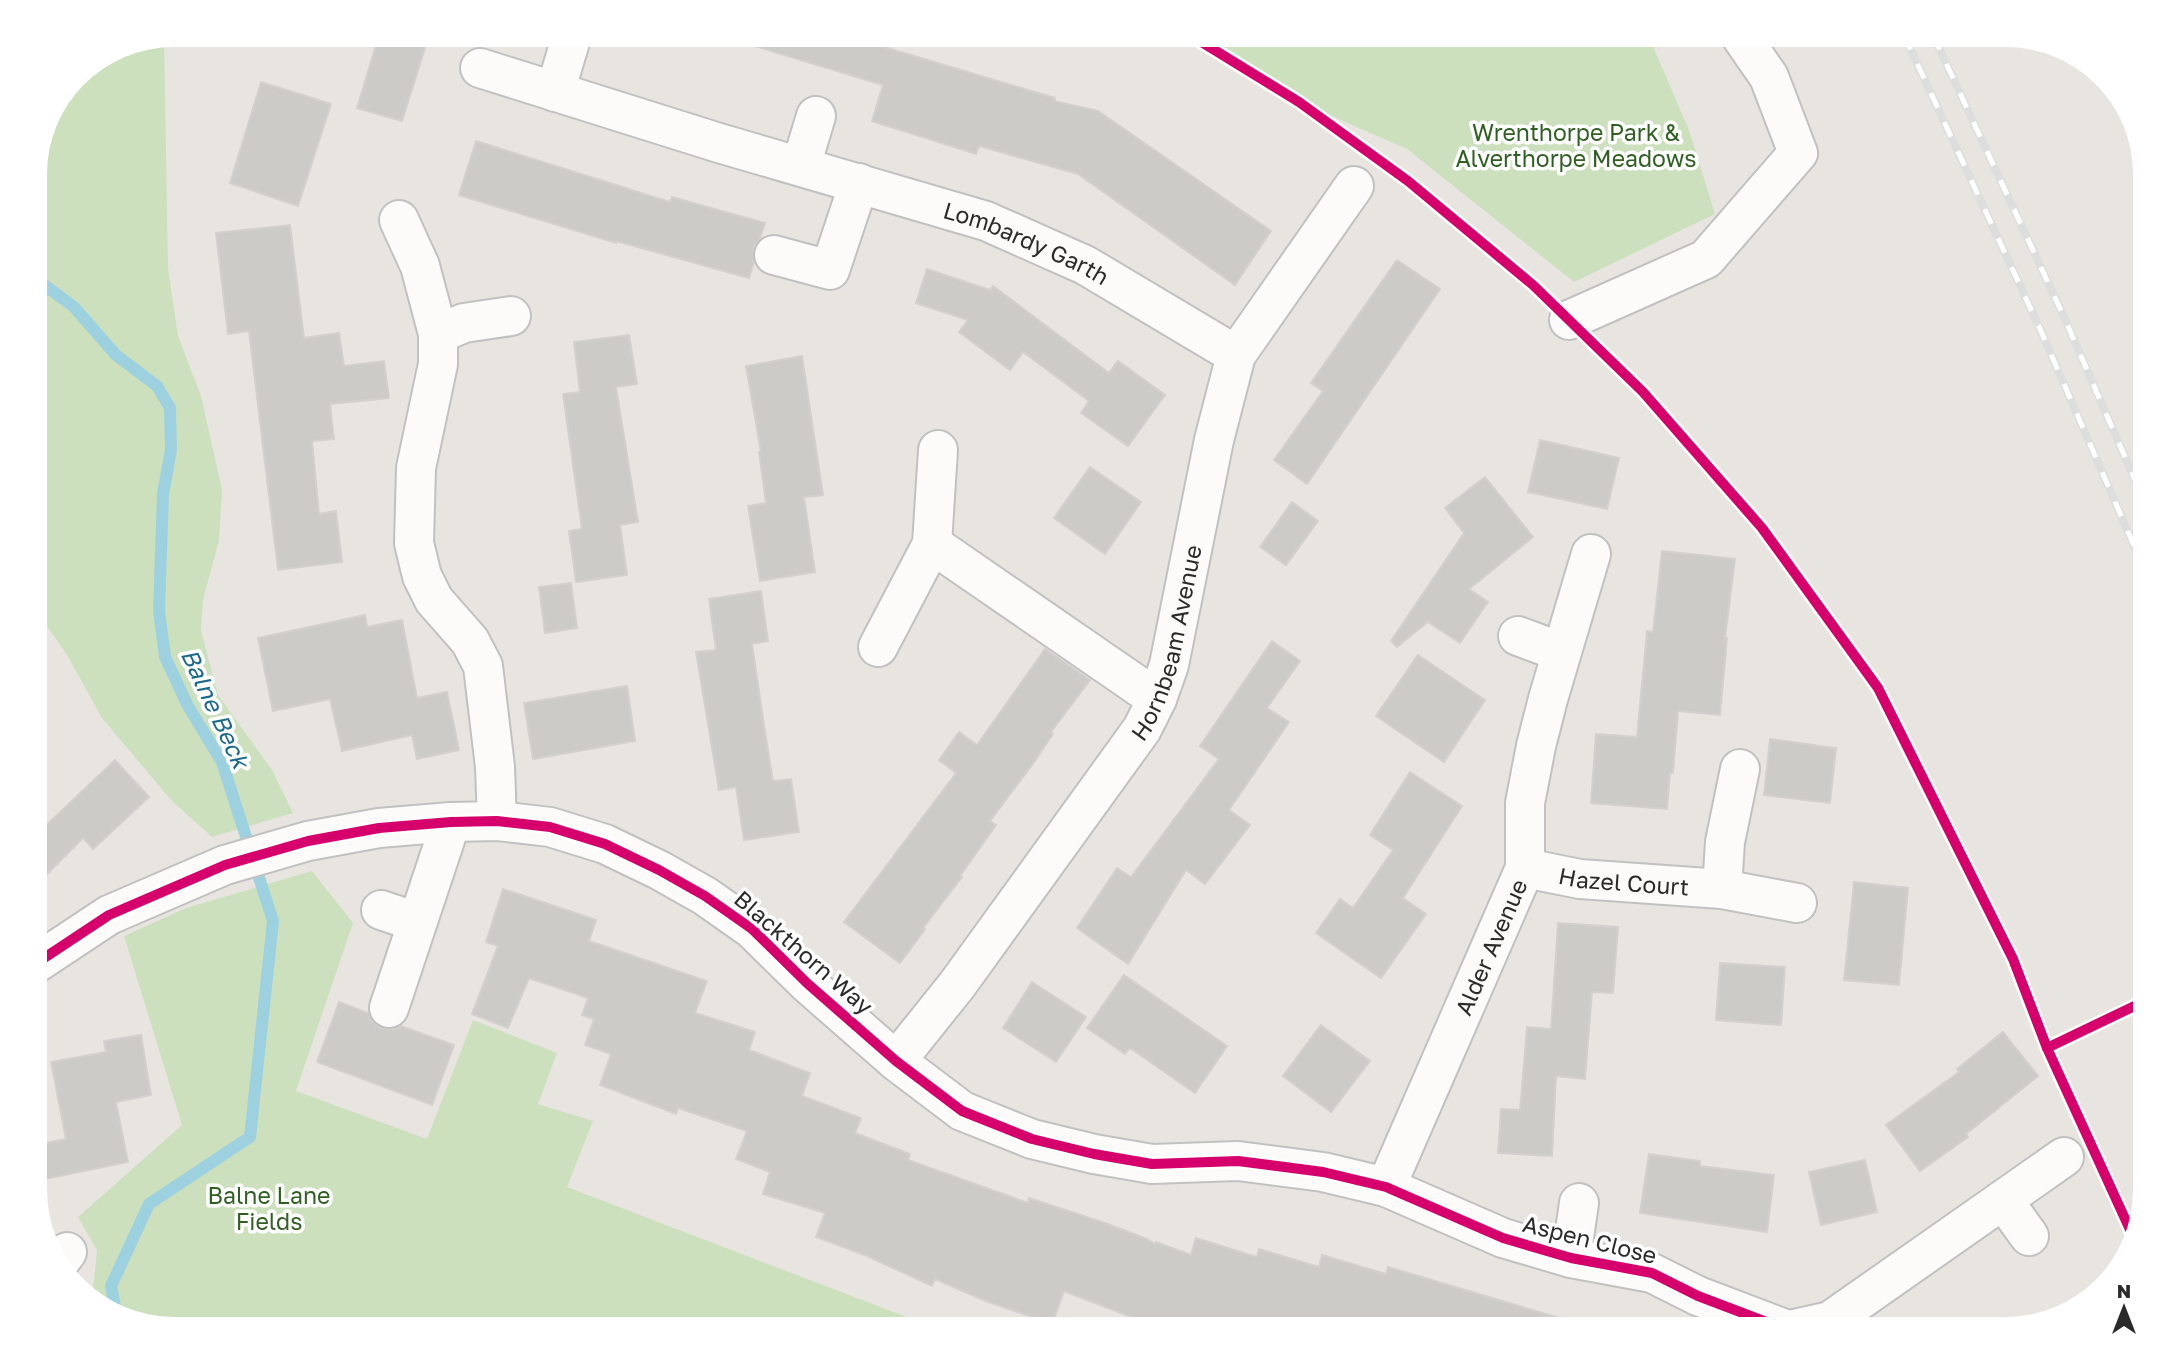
<svg xmlns="http://www.w3.org/2000/svg" width="2180" height="1364" viewBox="0 0 2180 1364" font-family="'Golos Text',sans-serif">
  <style>
    .green { fill: #cde0be }
    .lines { fill: none; stroke-linecap: round; stroke-linejoin: round }
    .stream { stroke: #9ed1e0; stroke-width: 12 }
    .building { fill: #cdcbc8; stroke: #d3d0cd; stroke-width: 2 }
    .minor-casing { stroke: #c2c1c1; stroke-width: 42 }
    .minor { stroke: #fcfbfa; stroke-width: 38 }
    .rail-casing { stroke: #ddddde; stroke-width: 8 }
    .rail { stroke: #fff; stroke-width: 5; stroke-dasharray: 16; stroke-linecap: butt }
    .cycleway-casing { stroke: #fff; stroke-width: 15 }
    .cycleway { stroke: #d6006c; stroke-width: 10 }
    .labels { text-anchor: middle; dominant-baseline: central; stroke-width: 7; stroke-linejoin: round; paint-order: stroke }
    .park-label { font-size: 23px; fill: #315f23; stroke: #fff }
    .street-label { font-size: 23px; fill: #2a2a2a; stroke: #fff }
    .water-label { font-size: 24px; font-style: italic; fill: #1d698b; stroke: #fff }
  </style>
  <rect width="100%" height="100%" fill="#e8e5e1"/>
  <g class="green">
    <path d="M1190,35H1648L1689,130L1715,214L1574,282L1407,149L1299,102Z"/>
    <path d="M164,37L168,268L178,336L201,396L222,490L219,540L203,600L201,631L218,695L272,770L293,813L212,837L171,800L102,718L67,655L35,609V165L46,121L76,75L121,45Z"/>
    <path d="M312,871L353,923L296,1091L427,1139L473,1020L557,1053L538,1104L593,1121L567,1187L938,1329H174L97,1306L92,1300L97,1250L78,1217L182,1125L124,936L186,908Z"/>
  </g>
  <g class="lines">
    <path class="stream" d="M35,278L74,307L116,355L157,386L170,408L171,450L163,494L159,611L165,657L188,706L222,762L273,921L250,1137L149,1204L111,1286L116,1311"/>
  </g>
  <g class="building">
    <path d="M379,35H429L402,121L357,108Z"/>
    <path d="M746,35H866L864,41L1055,98L1054,101L1098,111L1271,231L1235,285L1078,174L979,146L976,154L872,121L883,85L745,43Z"/>
    <path d="M261,82L331,104L298,206L230,183Z"/>
    <path d="M476,141L670,202L672,197L765,223L760,238L753,249L754,262L749,278L616,241V243L459,195Z"/>
    <path d="M290,225L304,338L339,333L344,366L384,361L389,398L330,404L334,439L312,441L319,514L336,511L342,562L278,570L249,331L228,334L216,233Z"/>
    <path d="M1397,260L1440,289L1307,484L1274,460L1323,391L1311,383Z"/>
    <path d="M927,269L990,290L993,286L1109,373L1118,361L1165,395L1128,446L1081,413L1089,401L1023,352L1010,370L959,332L968,320L916,303Z"/>
    <path d="M629,335L637,384L616,387L638,522L620,525L627,575L576,582L569,531L582,529L563,394L580,392L574,342Z"/>
    <path d="M802,356L823,495L804,497L815,572L760,581L748,506L766,503L759,452H761L746,366Z"/>
    <path d="M1540,440L1619,458L1607,509L1528,492Z"/>
    <path d="M1090,467L1141,502L1105,554L1054,518Z"/>
    <path d="M1485,477L1533,537L1469,589L1488,602L1460,643L1428,622L1397,647L1391,641L1464,533L1445,508Z"/>
    <path d="M1292,502L1318,521L1286,565L1260,547Z"/>
    <path d="M1662,551L1735,559L1725,638H1727L1720,715L1678,711L1673,773H1670L1667,809L1591,803L1596,734L1637,737L1647,631L1653,632Z"/>
    <path d="M571,583L577,628L545,633L539,587Z"/>
    <path d="M761,591L768,641L752,644L765,732L773,781L791,779L799,832L744,840L736,787L719,790L696,652L716,650L709,599Z"/>
    <path d="M365,615L367,627L402,620L417,698L447,692L459,750L417,759L412,735L342,751L330,699L273,711L258,638Z"/>
    <path d="M1272,641L1300,661L1267,708L1289,722L1229,810L1250,825L1205,884L1186,870L1128,964L1077,928L1117,868L1131,877L1219,759L1200,746Z"/>
    <path d="M1045,649L1090,680L1051,732L1053,734L1035,761L990,821L996,825L960,876L962,877L923,928L925,929L900,963L844,922L956,773L939,760L959,732L977,745Z"/>
    <path d="M1418,655L1485,700L1444,762L1376,716Z"/>
    <path d="M627,686L635,741L533,759L524,703Z"/>
    <path d="M1770,739L1836,748L1830,803L1764,795Z"/>
    <path d="M115,760L149,797L93,849L83,838L35,886V836Z"/>
    <path d="M1410,772L1462,806L1403,898L1426,914L1381,978L1316,933L1340,899L1353,908L1393,850L1370,835Z"/>
    <path d="M1854,882L1908,888L1899,985L1844,980Z"/>
    <path d="M503,889L596,920L589,941L707,981L695,1013L755,1032L749,1050L810,1073L802,1096L861,1118L855,1133L910,1154L908,1160L1028,1203L1029,1198L1105,1223L1147,1239L1155,1244L1156,1242L1191,1255L1196,1238L1257,1257L1259,1249L1319,1267L1322,1255L1386,1274L1388,1267L1566,1320L1564,1329H1318L1282,1318L1279,1329H1162L1064,1291L1052,1324L986,1301L935,1279L932,1286L867,1256L816,1237L825,1213L763,1194L770,1172L736,1159L747,1131L678,1108L676,1114L600,1085L611,1054L585,1045L594,1019L582,1015L588,998L529,978L508,1028L472,1014L498,946L486,942Z"/>
    <path d="M1558,923L1618,927L1613,993L1592,992L1585,1079L1556,1076L1552,1156L1498,1153L1501,1109L1520,1110L1527,1027L1551,1029Z"/>
    <path d="M1720,963L1785,967L1781,1025L1716,1020Z"/>
    <path d="M1124,975L1227,1046L1195,1093L1130,1048L1125,1054L1087,1028Z"/>
    <path d="M1032,982L1086,1017L1056,1062L1003,1028Z"/>
    <path d="M339,1002L368,1013L372,1022L381,1028L393,1029L401,1026L454,1045L432,1105L317,1062Z"/>
    <path d="M1321,1025L1370,1061L1331,1112L1283,1076Z"/>
    <path d="M2003,1032L2038,1076L1966,1134L1968,1137L1920,1171L1886,1125L1959,1072L1957,1069Z"/>
    <path d="M141,1035L151,1095L116,1102L128,1162L40,1180L35,1145L66,1139L51,1062L106,1052L104,1041Z"/>
    <path d="M1649,1154L1700,1161V1166L1774,1175L1767,1232L1640,1213Z"/>
    <path d="M1865,1160L1877,1212L1821,1225L1809,1172Z"/>
  </g>
  <g class="lines">
    <defs>
      <g id="minor">
        <path id="s1" d="M480,68L719,143L986,221L1085,265L1236,355"/>
        <path d="M555,92L572,35"/>
        <path d="M801,166L816,116"/>
        <path d="M399,220L420,266L438,334V364L416,468L414,543L422,576L434,600L470,641L483,666L495,767L497,821"/>
        <path d="M774,255L830,270L859,183"/>
        <path d="M1569,320L1706,259L1798,153L1769,77L1740,35"/>
        <path d="M438,334L464,323L511,316"/>
        <path d="M932,544L1157,699"/>
        <path d="M1518,636L1561,652"/>
        <path d="M878,647L932,544L938,450"/>
        <path id="s2" d="M1525,868L1580,879L1722,889L1797,903"/>
        <path d="M1722,889L1725,842L1740,769"/>
        <path d="M381,910L417,922"/>
        <path d="M35,964L109,915L225,865L308,841L379,828L451,822L497,821L550,827L605,844L659,870L705,896L752,929L808,984L896,1061L962,1111L1032,1139L1094,1154L1152,1164L1238,1161L1323,1172L1386,1187L1503,1238L1571,1258L1652,1273L1698,1296L1785,1329"/>
        <path d="M389,1008L451,822"/>
        <path id="s3" d="M896,1061L957,985L1142,729L1157,699L1169,665L1214,440L1236,355L1354,186"/>
        <path id="s4" d="M1386,1187L1525,868V803L1536,746L1548,699L1591,554"/>
        <path d="M2003,1200L2029,1236"/>
        <path d="M1571,1258L1579,1203"/>
        <path d="M58,1264L67,1252"/>
        <path d="M1794,1329L1830,1321L2064,1157"/>
      </g>
    </defs>
    <use href="#minor" class="minor-casing"/>
    <use href="#minor" class="minor"/>
    <defs>
      <g id="rail">
        <path d="M1904,35L2041,331L2145,571"/>
        <path d="M1933,35L2064,317L2145,503"/>
      </g>
    </defs>
    <use href="#rail" class="rail-casing"/>
    <use href="#rail" class="rail"/>
    <defs>
      <g id="cycleway">
        <path d="M1190,35L1299,102L1408,181L1533,285L1643,392L1762,528L1878,688L2013,959L2047,1048L2132,1234"/>
        <path d="M35,964L109,915L225,865L308,841L379,828L451,822L497,821L550,827L605,844L659,870L705,896L752,929L808,984L896,1061L962,1111L1032,1139L1094,1154L1152,1164L1238,1161L1323,1172L1386,1187L1503,1238L1571,1258L1652,1273L1698,1296L1785,1329"/>
        <path d="M2047,1048L2145,1001"/>
      </g>
    </defs>
    <use href="#cycleway" class="cycleway-casing"/>
    <use href="#cycleway" class="cycleway"/>
  </g>
  <g class="labels">
    <g class="park-label">
      <text x="1576" y="132">Wrenthorpe Park &amp;<tspan x="1576" dy="26">Alverthorpe Meadows</tspan></text>
      <text x="269" y="1195">Balne Lane<tspan x="269" dy="26">Fields</tspan></text>
    </g>
    <g class="street-label">
      <text stroke="none"><textPath href="#s1" startOffset="574">Lombardy Garth</textPath></text>
      <text stroke="none"><textPath href="#s3" startOffset="504">Hornbeam Avenue</textPath></text>
      <text stroke="none"><textPath href="#s2" startOffset="100">Hazel Court</textPath></text>
      <text stroke="none"><textPath href="#s4" startOffset="262">Alder Avenue</textPath></text>
      <text transform="translate(804 952) rotate(41)">Blackthorn Way</text>
      <text transform="translate(1590 1239) rotate(14)">Aspen Close</text>
    </g>
    <g class="water-label">
      <text transform="translate(216 708) rotate(65)">Balne Beck</text>
    </g>
  </g>
  <path d="M0 0H2180V1364H0ZM174 47H2006A127 127 0 0 1 2133 174V1190A127 127 0 0 1 2006 1317H174A127 127 0 0 1 47 1190V174A127 127 0 0 1 174 47Z" fill="#fff" fill-rule="evenodd"/>
  <g transform="translate(2124 1308)" stroke="#ffffff" stroke-width="5" paint-order="stroke">
  <path d="M0-5L12 26L0 18L-12 26Z" fill="#2a2a2a"/>
  <text y="-10" font-size="19" font-weight="bold" text-anchor="middle" fill="#2a2a2a">N</text>
  </g>
</svg>
